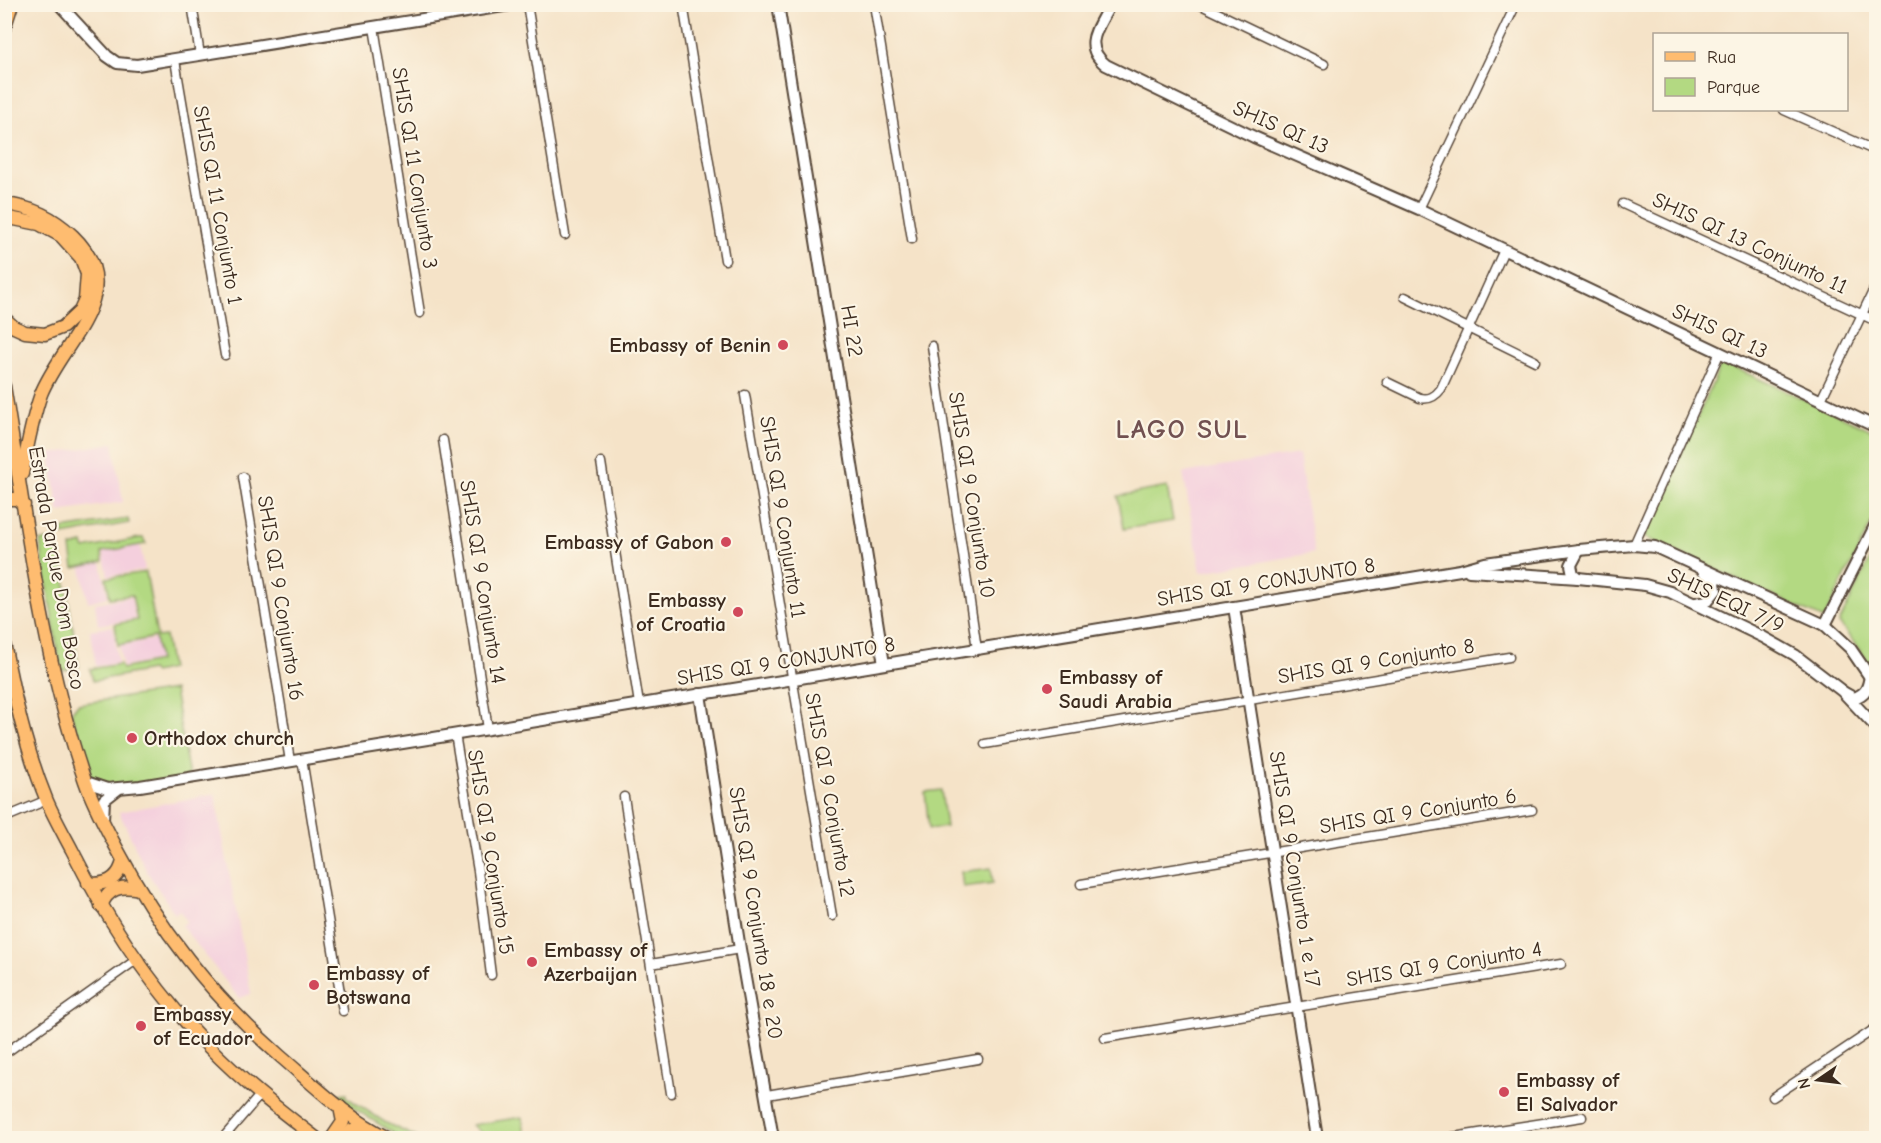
<svg xmlns="http://www.w3.org/2000/svg" width="1881" height="1143" viewBox="0 0 1881 1143" font-family="'Comic Neue',sans-serif">
  <style>
    .built { fill: #f4cfdd }
    .green { fill: #b3d982; stroke: #778250; stroke-width: 1.5 }
    .lines { fill: none; stroke-linecap: round; stroke-linejoin: round }
    .minor-casing { stroke: #574638; stroke-width: 11 }
    .tertiary-casing { stroke: #574638; stroke-width: 14 }
    .primary-casing { stroke: #574638; stroke-width: 15 }
    .minor { stroke: #fff; stroke-width: 8 }
    .tertiary { stroke: #fff; stroke-width: 10 }
    .primary { stroke: #febc70; stroke-width: 12 }
    .poi-dot { fill: #d1495b; stroke: #fcf5e5; stroke-width: 2 }
    .labels { text-anchor: middle; dominant-baseline: central; stroke-width: 4.5; stroke-linejoin: round; paint-order: stroke }
    .street-label { font-size: 21px; fill: #3b2a1e; stroke: #fcf5e5 }
    .poi-label { font-size: 21px; font-weight: bold; fill: #3b2a1e; stroke: #fcf5e5; text-anchor: start }
    .district-label { font-size: 27px; font-weight: bold; letter-spacing: 1.5px; fill: #725151; stroke: #fcf5e5 }
  </style>
  <rect width="100%" height="100%" fill="#fcf5e5"/>
  <filter id="ink" filterUnits="userSpaceOnUse"><feTurbulence type="fractalNoise" baseFrequency=".0167" numOctaves="2"/><feDisplacementMap in="SourceGraphic" scale="12" xChannelSelector="R" yChannelSelector="G"/><feConvolveMatrix kernelMatrix="1 2 1 2 8 2 1 2 1" color-interpolation-filters="sRGB"/></filter>
  <filter id="wash" filterUnits="userSpaceOnUse"><feTurbulence type="fractalNoise" baseFrequency=".008" numOctaves="4" result="noise"/><feDisplacementMap in="SourceGraphic" scale="24" xChannelSelector="R" yChannelSelector="G"/><feGaussianBlur stdDeviation="1.35" result="paint"/><feColorMatrix in="noise" values="0 0 0 0 0 0 0 0 0 0 0 0 0 0 0 0 0 1.4 0 .05"/><feComposite in="paint" operator="in"/></filter>
  <g filter="url(#wash)">
    <rect width="100%" height="100%" fill="#f5e3c8"/>
    <g class="built">
      <path d="M113,443L123,502L59,512L50,454Z"/>
      <path d="M1299,454L1314,553L1201,572L1183,473Z"/>
      <path d="M140,546L145,570L108,576L103,552Z"/>
      <path d="M101,563L108,597L88,602L81,567Z"/>
      <path d="M131,597L135,619L98,625L95,603Z"/>
      <path d="M113,626L118,663L96,666L90,630Z"/>
      <path d="M155,639L159,660L123,667L119,646Z"/>
      <path d="M215,794L251,994L239,998L182,926L187,921L179,910L175,914L147,872L119,812Z"/>
    </g>
    <g class="green">
      <path d="M1722,362L1876,432V514L1824,619L1644,537Z"/>
      <path d="M1167,487L1173,521L1124,529L1118,496Z"/>
      <path d="M128,519L129,523L63,535L62,529Z"/>
      <path d="M139,538H143L146,544L102,552L103,562L74,568L71,547L83,544L85,549Z"/>
      <path d="M47,540L61,554L79,667L61,671L40,542Z"/>
      <path d="M1876,547V672L1839,623Z"/>
      <path d="M146,572L157,637L165,636L171,669L154,673L151,670L93,681L90,669L120,664L122,669L159,661L155,637L118,645L115,624L137,620L132,595L110,598L106,578Z"/>
      <path d="M174,690L189,777L102,793L93,785L71,713L78,704Z"/>
      <path d="M941,790L946,827L929,829L925,792Z"/>
      <path d="M991,868L993,883L963,887L961,872Z"/>
      <path d="M347,1093L346,1097L386,1123L418,1138H401L338,1098L340,1094Z"/>
      <path d="M522,1117L526,1138H488L472,1125Z"/>
    </g>
  </g>
  <g filter="url(#ink)">
    <g class="lines">
      <defs>
        <g id="minor">
          <path d="M192,4L200,55"/>
          <path d="M527,4L565,235"/>
          <path d="M683,4L725,260"/>
          <path d="M874,4L912,239"/>
          <path d="M1199,4L1324,64"/>
          <path d="M374,27L420,313"/>
          <path d="M175,60L225,355"/>
          <path d="M1784,110L1876,151"/>
          <path d="M1623,204L1876,321"/>
          <path d="M1419,209L1516,4"/>
          <path d="M1405,297L1535,361"/>
          <path d="M932,346L977,649"/>
          <path d="M1387,382L1420,398C1429,400 1435,397 1441,389L1504,250"/>
          <path d="M745,395L832,916"/>
          <path d="M1821,400L1876,285"/>
          <path d="M443,440L488,729"/>
          <path d="M601,462L639,704"/>
          <path d="M243,477L290,761"/>
          <path d="M1634,545L1720,352"/>
          <path d="M455,734L478,871L491,975"/>
          <path d="M985,744L1509,657"/>
          <path d="M302,759L343,1011"/>
          <path d="M624,797L671,1093"/>
          <path d="M4,818L47,800"/>
          <path d="M1081,884L1532,810"/>
          <path d="M651,964L740,949"/>
          <path d="M1105,1038L1561,964"/>
          <path d="M4,1054L136,960"/>
          <path d="M767,1095L978,1059"/>
          <path d="M1773,1097L1876,1028"/>
          <path d="M223,1138L260,1095"/>
          <path d="M1447,1138L1582,1117"/>
        </g>
        <g id="tertiary">
          <path d="M59,4L107,56L117,63L137,65L516,4"/>
          <path d="M778,4L884,664"/>
          <path d="M1110,4C1099,27 1081,45 1106,65L1254,137L1419,209L1876,427"/>
          <path d="M1469,571L1578,578L1645,585L1670,592L1763,637L1795,655L1842,691L1876,727"/>
          <path d="M1578,578L1573,574L1571,565L1579,550"/>
          <path d="M1696,603L1707,601L1716,590L1715,582L1704,573"/>
          <path d="M1234,607L1317,1138"/>
          <path d="M1825,625L1876,524"/>
          <path d="M1845,693L1854,698C1866,694 1868,688 1870,676"/>
          <path d="M700,694L740,949L773,1138"/>
          <path d="M86,782L107,789L140,786L1460,570L1485,563L1579,550L1634,545L1655,547L1825,625L1850,648L1876,686"/>
          <path d="M103,820L104,800L118,789"/>
        </g>
        <g id="primary">
          <path d="M4,29L12,4"/>
          <path d="M4,204C32,207 53,217 73,236C131,292 62,341 41,394C32,420 27,447 22,474"/>
          <path d="M4,217L39,224L61,236L81,258L87,274L85,300L80,311L63,327L45,334L25,332L14,327L4,318"/>
          <path d="M4,386C26,518 41,653 85,781C93,804 105,826 116,847C159,929 211,995 280,1056C314,1085 348,1119 388,1138"/>
          <path d="M4,499H17L24,505"/>
          <path d="M4,643C14,696 26,750 47,801C54,817 63,833 72,850C108,922 152,989 209,1047C242,1081 279,1110 316,1138"/>
          <path d="M88,883C106,886 119,879 123,861"/>
          <path d="M101,906C108,888 121,885 139,889"/>
          <path d="M332,1138L343,1122L340,1107"/>
          <path d="M344,1138L352,1130L368,1129"/>
        </g>
      </defs>
      <use href="#minor" class="minor-casing"/>
      <use href="#tertiary" class="tertiary-casing"/>
      <use href="#primary" class="primary-casing"/>
      <use href="#minor" class="minor"/>
      <use href="#tertiary" class="tertiary"/>
      <use href="#primary" class="primary"/>
    </g>
  </g>
  <g class="poi-dot">
    <circle cx="783" cy="345" r="6"/>
    <circle cx="726" cy="542" r="6"/>
    <circle cx="738" cy="612" r="6"/>
    <circle cx="1047" cy="689" r="6"/>
    <circle cx="132" cy="738" r="6"/>
    <circle cx="532" cy="962" r="6"/>
    <circle cx="314" cy="985" r="6"/>
    <circle cx="141" cy="1026" r="6"/>
    <circle cx="1504" cy="1092" r="6"/>
  </g>
  <g class="labels">
    <g class="street-label">
      <text transform="translate(1281 127) rotate(24)">SHIS QI 13</text>
      <text transform="translate(415 168) rotate(81)">SHIS QI 11 Conjunto 3</text>
      <text transform="translate(218 205) rotate(80)">SHIS QI 11 Conjunto 1</text>
      <text transform="translate(1750 243) rotate(25)">SHIS QI 13 Conjunto 11</text>
      <text transform="translate(852 331) rotate(81)">HI 22</text>
      <text transform="translate(1720 331) rotate(25)">SHIS QI 13</text>
      <text transform="translate(972 495) rotate(81)">SHIS QI 9 Conjunto 10</text>
      <text transform="translate(783 517) rotate(81)">SHIS QI 9 Conjunto 11</text>
      <text transform="translate(57 568) rotate(80)">Estrada Parque Dom Bosco</text>
      <text transform="translate(483 582) rotate(81)">SHIS QI 9 Conjunto 14</text>
      <text transform="translate(1266 582) rotate(-9)">SHIS QI 9 CONJUNTO 8</text>
      <text transform="translate(281 598) rotate(81)">SHIS QI 9 Conjunto 16</text>
      <text transform="translate(1726 600) rotate(25)">SHIS EQI 7/9</text>
      <text transform="translate(786 661) rotate(-9)">SHIS QI 9 CONJUNTO 8</text>
      <text transform="translate(1376 661) rotate(-9)">SHIS QI 9 Conjunto 8</text>
      <text transform="translate(830 795) rotate(80)">SHIS QI 9 Conjunto 12</text>
      <text transform="translate(1418 811) rotate(-9)">SHIS QI 9 Conjunto 6</text>
      <text transform="translate(491 852) rotate(81)">SHIS QI 9 Conjunto 15</text>
      <text transform="translate(1295 869) rotate(81)">SHIS QI 9 Conjunto 1 e 17</text>
      <text transform="translate(756 913) rotate(81)">SHIS QI 9 Conjunto 18 e 20</text>
      <text transform="translate(1444 964) rotate(-9)">SHIS QI 9 Conjunto 4</text>
    </g>
    <g class="poi-label">
      <text x="771" y="345" text-anchor="end">Embassy of Benin</text>
      <text x="714" y="542" text-anchor="end">Embassy of Gabon</text>
      <text x="726" y="600" text-anchor="end">Embassy<tspan x="726" dy="24">of Croatia</tspan></text>
      <text x="1059" y="677">Embassy of<tspan x="1059" dy="24">Saudi Arabia</tspan></text>
      <text x="144" y="738">Orthodox church</text>
      <text x="544" y="950">Embassy of<tspan x="544" dy="24">Azerbaijan</tspan></text>
      <text x="326" y="973">Embassy of<tspan x="326" dy="24">Botswana</tspan></text>
      <text x="153" y="1014">Embassy<tspan x="153" dy="24">of Ecuador</tspan></text>
      <text x="1516" y="1080">Embassy of<tspan x="1516" dy="24">El Salvador</tspan></text>
    </g>
    <g class="district-label">
      <text x="1182" y="429">LAGO SUL</text>
    </g>
  </g>
  <rect width="1881" height="1143" fill="none" stroke="#fcf5e5" stroke-width="24"/>
  <rect x="1653" y="33" width="195" height="78" fill="#fcf5e5" stroke="#afa495" stroke-width="1.5"/>
  <rect x="1665" y="52" width="30" height="9" fill="#febc70" stroke="#afa495" stroke-width="1.5"/>
  <text x="1707" y="63" font-size="18" fill="#3b2a1e">Rua</text>
  <rect x="1665" y="78" width="30" height="18" fill="#b3d982" stroke="#afa495" stroke-width="1.5"/>
  <text x="1707" y="93" font-size="18" fill="#3b2a1e">Parque</text>
  <g transform="translate(1818 1080) rotate(256)" stroke="#fcf5e5" stroke-width="4.5" paint-order="stroke">
  <path d="M0-4.5L10 22L0 15L-10 22Z" fill="#3b2a1e"/>
  <text y="-9" font-size="16" font-weight="bold" text-anchor="middle" fill="#3b2a1e">N</text>
  </g>
</svg>
